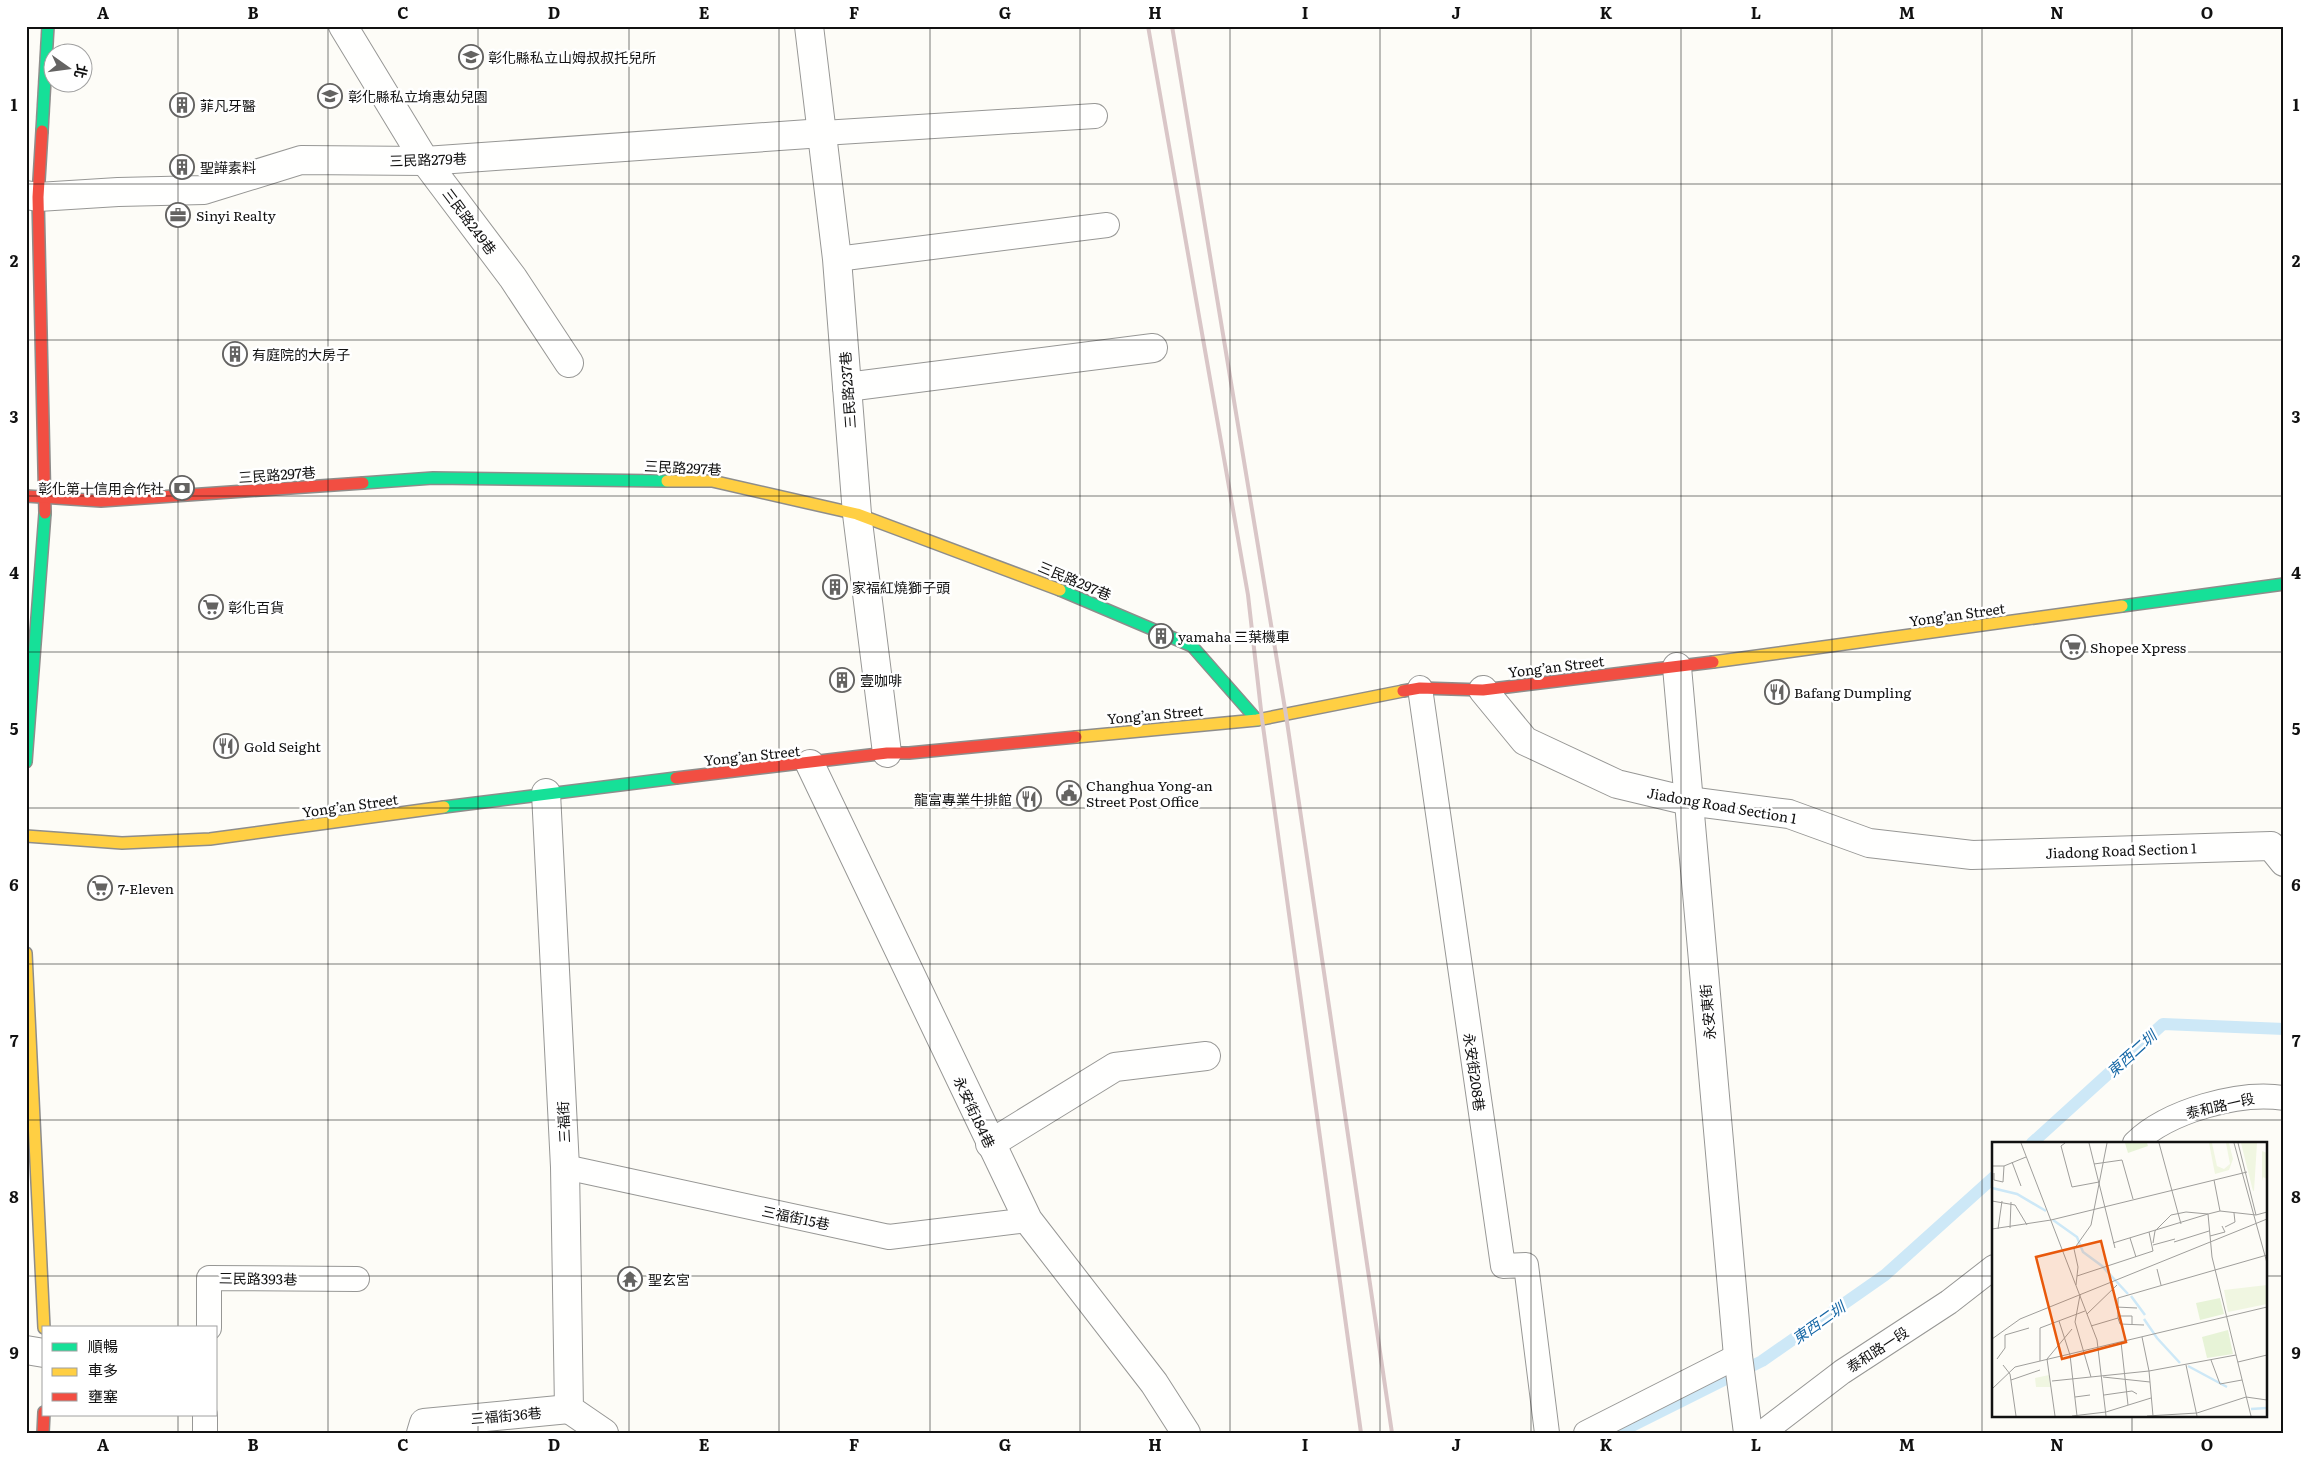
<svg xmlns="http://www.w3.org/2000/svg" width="2310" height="1459" viewBox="0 0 2310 1459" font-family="Literata,'Noto Sans TC',serif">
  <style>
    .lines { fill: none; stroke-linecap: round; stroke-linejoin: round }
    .stream { stroke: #cde8f7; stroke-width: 12 }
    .lane-casing { stroke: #979795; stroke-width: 26 }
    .street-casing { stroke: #979795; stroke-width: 30 }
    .fast-casing { stroke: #8e8d8b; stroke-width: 14 }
    .slow-casing { stroke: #8e8d8b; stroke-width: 14 }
    .jam-casing { stroke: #8e8d8b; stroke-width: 14 }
    .lane { stroke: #fffffe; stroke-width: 24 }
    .street { stroke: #fffffe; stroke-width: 28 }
    .fast { stroke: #16e098; stroke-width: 11 }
    .slow { stroke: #ffcf43; stroke-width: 11 }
    .jam { stroke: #f24e42; stroke-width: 11 }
    .rail { stroke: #d9c6c7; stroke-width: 4 }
    .grid { fill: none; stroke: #111; stroke-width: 1; stroke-opacity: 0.55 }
    .labels { text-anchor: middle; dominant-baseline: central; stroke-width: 5; stroke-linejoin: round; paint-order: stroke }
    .poi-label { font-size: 14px; fill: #111; stroke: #fff; text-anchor: start }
    .street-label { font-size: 14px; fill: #111; stroke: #fff }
    .water-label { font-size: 15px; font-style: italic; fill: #1768a6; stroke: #fff }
    .inset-river { fill: none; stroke: #cde8f7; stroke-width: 2.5 }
    .inset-road { fill: none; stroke: #9f9e9b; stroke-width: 1 }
    .view { fill: #e8590c; fill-opacity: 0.15; stroke: #e8590c; stroke-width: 2.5 }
    .inset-edge { fill: none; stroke: #111; stroke-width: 2.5 }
    .neatline { fill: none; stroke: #111; stroke-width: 2 }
    .grid-label { font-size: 16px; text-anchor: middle; font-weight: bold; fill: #111 }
  </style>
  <rect width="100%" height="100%" fill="#fdfcf7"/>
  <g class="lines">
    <g class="stream">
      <path d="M2032,1143L2163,1024L2284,1029"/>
      <path d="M1618,1433L1762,1361L1885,1275L1994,1177"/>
    </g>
    <defs>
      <g id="lane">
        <path d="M823,133L1095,116"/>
        <path d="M837,259L1107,225"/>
        <path d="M1420,688L1503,1266L1526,1265L1547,1433"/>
        <path d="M2135,1143C2168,1111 2239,1091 2284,1098"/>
        <path d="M565,1167L889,1237L1028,1220"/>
        <path d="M209,1328V1278L357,1279"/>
        <path d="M205,1433V1415"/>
        <path d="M1586,1433L1738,1356"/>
        <path d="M1762,1433L1842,1372L1949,1302L1994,1267"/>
      </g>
      <g id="street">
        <path d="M343,26L425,161L513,278L569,363"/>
        <path d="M809,26L837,259L857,514L887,753"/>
        <path d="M26,195L38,197L118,192L204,190L301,160L425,161L823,133"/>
        <path d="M847,387L1153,348"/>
        <path d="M1677,667L1738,1356L1748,1433"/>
        <path d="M1483,690L1525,741L1617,784L1688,801L1789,814L1869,843L1972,855L2271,846L2284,862"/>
        <path d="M810,764L1028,1220L1154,1383L1186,1433"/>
        <path d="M546,793L565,1167L569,1409L604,1433"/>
        <path d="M990,1144L1115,1067L1206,1056"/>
        <path d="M26,1350L44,1353"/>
        <path d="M421,1433L424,1423L569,1409"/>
      </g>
      <g id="fast">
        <path d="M42,131L48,26"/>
        <path d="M363,483L433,478L667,481"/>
        <path d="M1060,590L1192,646L1257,720"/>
        <path d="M2122,606L2284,584"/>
        <path d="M26,762L45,513"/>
        <path d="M444,807L676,778"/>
      </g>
      <g id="slow">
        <path d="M667,481H712L857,514L1060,590"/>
        <path d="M1713,662L2122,606"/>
        <path d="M1076,737L1257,720L1403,691"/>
        <path d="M26,836L122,843L210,839L444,807"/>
        <path d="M26,953L44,1328"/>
      </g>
      <g id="jam">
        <path d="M42,131L38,197L45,513"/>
        <path d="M26,496L101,501L363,483"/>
        <path d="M1403,691L1420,688L1483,690L1713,662"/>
        <path d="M676,778L887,753H909L1076,737"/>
        <path d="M43,1433L44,1412"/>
      </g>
    </defs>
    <use href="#lane" class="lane-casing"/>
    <use href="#street" class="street-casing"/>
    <use href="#fast" class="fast-casing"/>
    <use href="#slow" class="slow-casing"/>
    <use href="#jam" class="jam-casing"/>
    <use href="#lane" class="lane"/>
    <use href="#street" class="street"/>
    <use href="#fast" class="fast"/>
    <use href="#slow" class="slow"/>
    <use href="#jam" class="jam"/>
    <g class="rail">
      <path d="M1148,26L1248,595L1262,719L1361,1433"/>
      <path d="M1172,26L1286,715L1392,1433"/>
    </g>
  </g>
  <path class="grid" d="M178,26V1328M328,26V1433M478,26V1433M629,26V1433M779,26V1433M930,26V1433M1080,26V1433M1230,26V1433M1380,26V1433M1531,26V1433M1681,26V1433M1832,26V1433M1982,26V1433M2132,26V1143M26,184H2284M26,340H2284M26,496H2284M26,652H2284M26,808H2284M26,964H2284M26,1120H2284M26,1276H1994M2266,1276H2284M178,1415V1433M2132,1415V1433"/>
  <defs>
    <symbol id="school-ring" viewBox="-11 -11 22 22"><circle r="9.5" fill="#fff" stroke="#646362" stroke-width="1.5"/><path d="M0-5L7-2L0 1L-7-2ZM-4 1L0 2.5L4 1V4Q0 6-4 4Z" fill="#646362"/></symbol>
    <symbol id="building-ring" viewBox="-11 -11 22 22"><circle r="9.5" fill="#fff" stroke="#646362" stroke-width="1.5"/><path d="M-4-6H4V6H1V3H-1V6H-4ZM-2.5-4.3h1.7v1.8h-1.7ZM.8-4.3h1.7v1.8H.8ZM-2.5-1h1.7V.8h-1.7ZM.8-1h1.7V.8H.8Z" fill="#646362"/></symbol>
    <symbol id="office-ring" viewBox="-11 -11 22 22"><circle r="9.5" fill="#fff" stroke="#646362" stroke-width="1.5"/><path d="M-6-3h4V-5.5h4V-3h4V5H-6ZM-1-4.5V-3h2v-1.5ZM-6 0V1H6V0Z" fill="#646362"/></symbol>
    <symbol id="bank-ring" viewBox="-11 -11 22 22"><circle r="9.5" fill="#fff" stroke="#646362" stroke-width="1.5"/><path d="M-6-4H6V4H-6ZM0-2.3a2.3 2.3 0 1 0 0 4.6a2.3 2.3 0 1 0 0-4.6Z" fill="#646362"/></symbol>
    <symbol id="supermarket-ring" viewBox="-11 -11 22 22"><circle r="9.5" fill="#fff" stroke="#646362" stroke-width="1.5"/><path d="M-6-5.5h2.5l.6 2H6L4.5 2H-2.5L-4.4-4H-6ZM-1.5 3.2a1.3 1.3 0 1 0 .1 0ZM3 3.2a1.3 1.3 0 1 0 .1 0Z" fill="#646362"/></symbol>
    <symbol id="restaurant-ring" viewBox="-11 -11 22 22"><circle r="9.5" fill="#fff" stroke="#646362" stroke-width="1.5"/><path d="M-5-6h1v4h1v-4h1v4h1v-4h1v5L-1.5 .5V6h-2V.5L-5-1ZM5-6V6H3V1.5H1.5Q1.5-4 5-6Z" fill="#646362"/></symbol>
    <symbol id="civic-ring" viewBox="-11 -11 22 22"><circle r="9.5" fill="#fff" stroke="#646362" stroke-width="1.5"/><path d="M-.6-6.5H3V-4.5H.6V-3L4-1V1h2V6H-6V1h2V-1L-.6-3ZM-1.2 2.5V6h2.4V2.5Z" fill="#646362"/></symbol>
    <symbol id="temple-ring" viewBox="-11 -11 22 22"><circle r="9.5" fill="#fff" stroke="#646362" stroke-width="1.5"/><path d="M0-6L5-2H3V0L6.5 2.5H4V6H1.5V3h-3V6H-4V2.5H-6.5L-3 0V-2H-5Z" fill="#646362"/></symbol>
  </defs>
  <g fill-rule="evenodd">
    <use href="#school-ring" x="457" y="43" width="28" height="28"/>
    <use href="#school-ring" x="316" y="82" width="28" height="28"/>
    <use href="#building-ring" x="168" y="91" width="28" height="28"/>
    <use href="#building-ring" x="168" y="153" width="28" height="28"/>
    <use href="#office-ring" x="164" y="201" width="28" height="28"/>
    <use href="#building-ring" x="221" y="340" width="28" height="28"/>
    <use href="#bank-ring" x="168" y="474" width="28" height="28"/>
    <use href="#building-ring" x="821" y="573" width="28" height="28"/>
    <use href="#supermarket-ring" x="197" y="593" width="28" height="28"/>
    <use href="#building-ring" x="1147" y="622" width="28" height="28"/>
    <use href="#supermarket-ring" x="2059" y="633" width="28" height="28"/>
    <use href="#building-ring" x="828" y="666" width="28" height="28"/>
    <use href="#restaurant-ring" x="1763" y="678" width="28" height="28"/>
    <use href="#restaurant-ring" x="212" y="732" width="28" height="28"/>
    <use href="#civic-ring" x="1055" y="779" width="28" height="28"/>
    <use href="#restaurant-ring" x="1015" y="785" width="28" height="28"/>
    <use href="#supermarket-ring" x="86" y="874" width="28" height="28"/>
    <use href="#temple-ring" x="616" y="1265" width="28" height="28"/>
  </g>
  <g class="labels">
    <g class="poi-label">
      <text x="488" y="57">彰化縣私立山姆叔叔托兒所</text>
      <text x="348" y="96">彰化縣私立堉惠幼兒園</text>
      <text x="200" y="105">菲凡牙醫</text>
      <text x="200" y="167">聖譁素料</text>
      <text x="196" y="215">Sinyi Realty</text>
      <text x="252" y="354">有庭院的大房子</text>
      <text x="164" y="488" text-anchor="end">彰化第十信用合作社</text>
      <text x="852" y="587">家福紅燒獅子頭</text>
      <text x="228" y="607">彰化百貨</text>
      <text x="1178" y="636">yamaha 三葉機車</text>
      <text x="2090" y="647">Shopee Xpress</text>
      <text x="860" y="680">壹咖啡</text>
      <text x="1794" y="692">Bafang Dumpling</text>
      <text x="244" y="746">Gold Seight</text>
      <text x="1086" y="785">Changhua Yong-an<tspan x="1086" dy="16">Street Post Office</tspan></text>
      <text x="1012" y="799" text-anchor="end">龍富專業牛排館</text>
      <text x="118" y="888">7-Eleven</text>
      <text x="648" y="1279">聖玄宮</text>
    </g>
    <g class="street-label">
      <text transform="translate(428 159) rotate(-2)">三民路279巷</text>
      <text transform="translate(470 221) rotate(53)">三民路249巷</text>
      <text transform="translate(847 390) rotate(-94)">三民路237巷</text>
      <text transform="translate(683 467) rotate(3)">三民路297巷</text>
      <text transform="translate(277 474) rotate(-4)">三民路297巷</text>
      <text transform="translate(1075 580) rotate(23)">三民路297巷</text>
      <text transform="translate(1957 614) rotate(-8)">Yong’an Street</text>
      <text transform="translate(1556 666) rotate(-7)">Yong’an Street</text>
      <text transform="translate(1155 714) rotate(-5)">Yong’an Street</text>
      <text transform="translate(752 755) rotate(-6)">Yong’an Street</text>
      <text transform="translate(350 805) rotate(-8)">Yong’an Street</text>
      <text transform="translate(1722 805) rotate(10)">Jiadong Road Section 1</text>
      <text transform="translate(2121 850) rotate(-2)">Jiadong Road Section 1</text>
      <text transform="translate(1707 1012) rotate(-95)">永安東街</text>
      <text transform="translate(1475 1072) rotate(82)">永安街208巷</text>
      <text transform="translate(2220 1105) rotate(-13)">泰和路一段</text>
      <text transform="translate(975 1112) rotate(65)">永安街184巷</text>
      <text transform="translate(563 1122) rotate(-93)">三福街</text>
      <text transform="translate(796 1217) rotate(12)">三福街15巷</text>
      <text transform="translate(258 1278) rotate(1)">三民路393巷</text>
      <text transform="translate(1877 1349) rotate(-33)">泰和路一段</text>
      <text transform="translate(506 1415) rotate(-5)">三福街36巷</text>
    </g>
    <g class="water-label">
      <text transform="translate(2131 1053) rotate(-42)">東西二圳</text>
      <text transform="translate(1818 1322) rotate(-35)">東西二圳</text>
    </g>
  </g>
  <g transform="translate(1992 1142)">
    <rect width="275" height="275" fill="#fdfcf7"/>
    <path d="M133,1H155L156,4L136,11ZM228,156L232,172L208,178L204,161ZM236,188L241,212L215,216L210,195Z" fill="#e7f3d7"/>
    <path d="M217,1H220L225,24L232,27L238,22L234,1H237L241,17L237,28L223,32ZM249,1H265L262,49H261ZM270,9L275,11V37L271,35L270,39ZM275,143V162L236,170L232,148ZM57,233L59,245H44L43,236Z" fill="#f0f6e1"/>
    <path class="inset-river" d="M0,46L25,52L54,69M61,78L85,95L91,110L110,124L136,152M139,154L153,173M152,177L165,196L188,221M196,224L235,245M259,267L275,266"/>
    <path class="inset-road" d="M29,1L105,198L114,274M73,1L69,4L80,45L107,40M97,1L123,106M167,1L189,82M242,1L275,121M246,1L264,73M20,20L29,44M102,22L130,18L141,57M0,24H12L34,15M2,31V38L11,40L12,24M222,38L228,69M0,59L23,63L35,83M216,72L220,115L259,274M233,85L243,80L242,71M18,86L19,60M0,87L59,78L255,30M6,87L10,59M218,94L233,90L230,84M138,96L144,115M182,100L217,89M121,101L216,72M161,101L163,89L179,73L194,70L216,72L228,69L264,73L275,70M161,103L183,97M165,127L169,143M85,134L161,109L157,90M84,143L86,125L82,107L99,83L115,1M88,153L83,180L99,235M124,165L145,166M95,172L125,143M126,174H140V182M126,176L128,182L152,183M67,179L78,213L85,274M99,184L126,176V156L275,113M150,195L157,229L161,274M0,197L28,177L275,77M129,200L136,263M5,217L13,206V193L37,186M219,218L228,242L250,238M48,219V186L93,169M246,220L275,213M11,223L18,232L24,274M194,223L205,274M111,235L158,240M19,238L48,228M60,239L157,229L244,213M0,247L23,225L275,165M112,253L140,249L145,252M83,255L98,253M63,274L55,217L80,187M80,274L114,270L159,256M155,274L205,271L254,255L275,258"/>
    <path class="view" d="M109,99L134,200L70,217L44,115Z"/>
    <rect width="275" height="275" class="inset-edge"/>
  </g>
  <rect width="2310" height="1459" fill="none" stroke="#ffffff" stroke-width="55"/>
  <rect x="42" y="1326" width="175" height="90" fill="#ffffff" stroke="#a0a0a0"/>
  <rect x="52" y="1343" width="25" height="8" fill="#16e098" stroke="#a0a0a0"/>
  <text x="88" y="1352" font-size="15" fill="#111111">順暢</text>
  <rect x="52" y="1368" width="25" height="8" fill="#ffcf43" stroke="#a0a0a0"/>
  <text x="88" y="1376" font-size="15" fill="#111111">車多</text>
  <rect x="52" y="1393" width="25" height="8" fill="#f24e42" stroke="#a0a0a0"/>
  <text x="88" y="1402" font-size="15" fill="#111111">壅塞</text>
  <g transform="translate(68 68) rotate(104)"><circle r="24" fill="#ffffff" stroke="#a0a0a0"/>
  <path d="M0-4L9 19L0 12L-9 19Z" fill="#646362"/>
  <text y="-8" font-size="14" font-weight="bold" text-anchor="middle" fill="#111111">北</text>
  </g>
  <rect x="28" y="28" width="2254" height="1404" class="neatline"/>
  <g class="grid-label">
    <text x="103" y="19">A</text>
    <text x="253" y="19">B</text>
    <text x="403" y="19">C</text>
    <text x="554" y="19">D</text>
    <text x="704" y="19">E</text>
    <text x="854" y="19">F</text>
    <text x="1005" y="19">G</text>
    <text x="1155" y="19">H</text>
    <text x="1305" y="19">I</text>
    <text x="1456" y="19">J</text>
    <text x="1606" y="19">K</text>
    <text x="1756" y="19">L</text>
    <text x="1907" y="19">M</text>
    <text x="2057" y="19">N</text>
    <text x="2207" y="19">O</text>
    <text x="14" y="111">1</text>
    <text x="2296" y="111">1</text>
    <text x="14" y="267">2</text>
    <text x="2296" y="267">2</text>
    <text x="14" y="423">3</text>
    <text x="2296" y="423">3</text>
    <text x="14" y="579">4</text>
    <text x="2296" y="579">4</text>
    <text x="14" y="735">5</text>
    <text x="2296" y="735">5</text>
    <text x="14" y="891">6</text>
    <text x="2296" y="891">6</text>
    <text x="14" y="1047">7</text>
    <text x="2296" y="1047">7</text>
    <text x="14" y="1203">8</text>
    <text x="2296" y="1203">8</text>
    <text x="14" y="1359">9</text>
    <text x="2296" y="1359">9</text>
    <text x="103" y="1451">A</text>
    <text x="253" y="1451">B</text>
    <text x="403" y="1451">C</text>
    <text x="554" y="1451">D</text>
    <text x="704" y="1451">E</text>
    <text x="854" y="1451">F</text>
    <text x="1005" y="1451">G</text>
    <text x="1155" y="1451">H</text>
    <text x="1305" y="1451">I</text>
    <text x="1456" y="1451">J</text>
    <text x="1606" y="1451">K</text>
    <text x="1756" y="1451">L</text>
    <text x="1907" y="1451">M</text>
    <text x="2057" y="1451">N</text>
    <text x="2207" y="1451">O</text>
  </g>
</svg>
